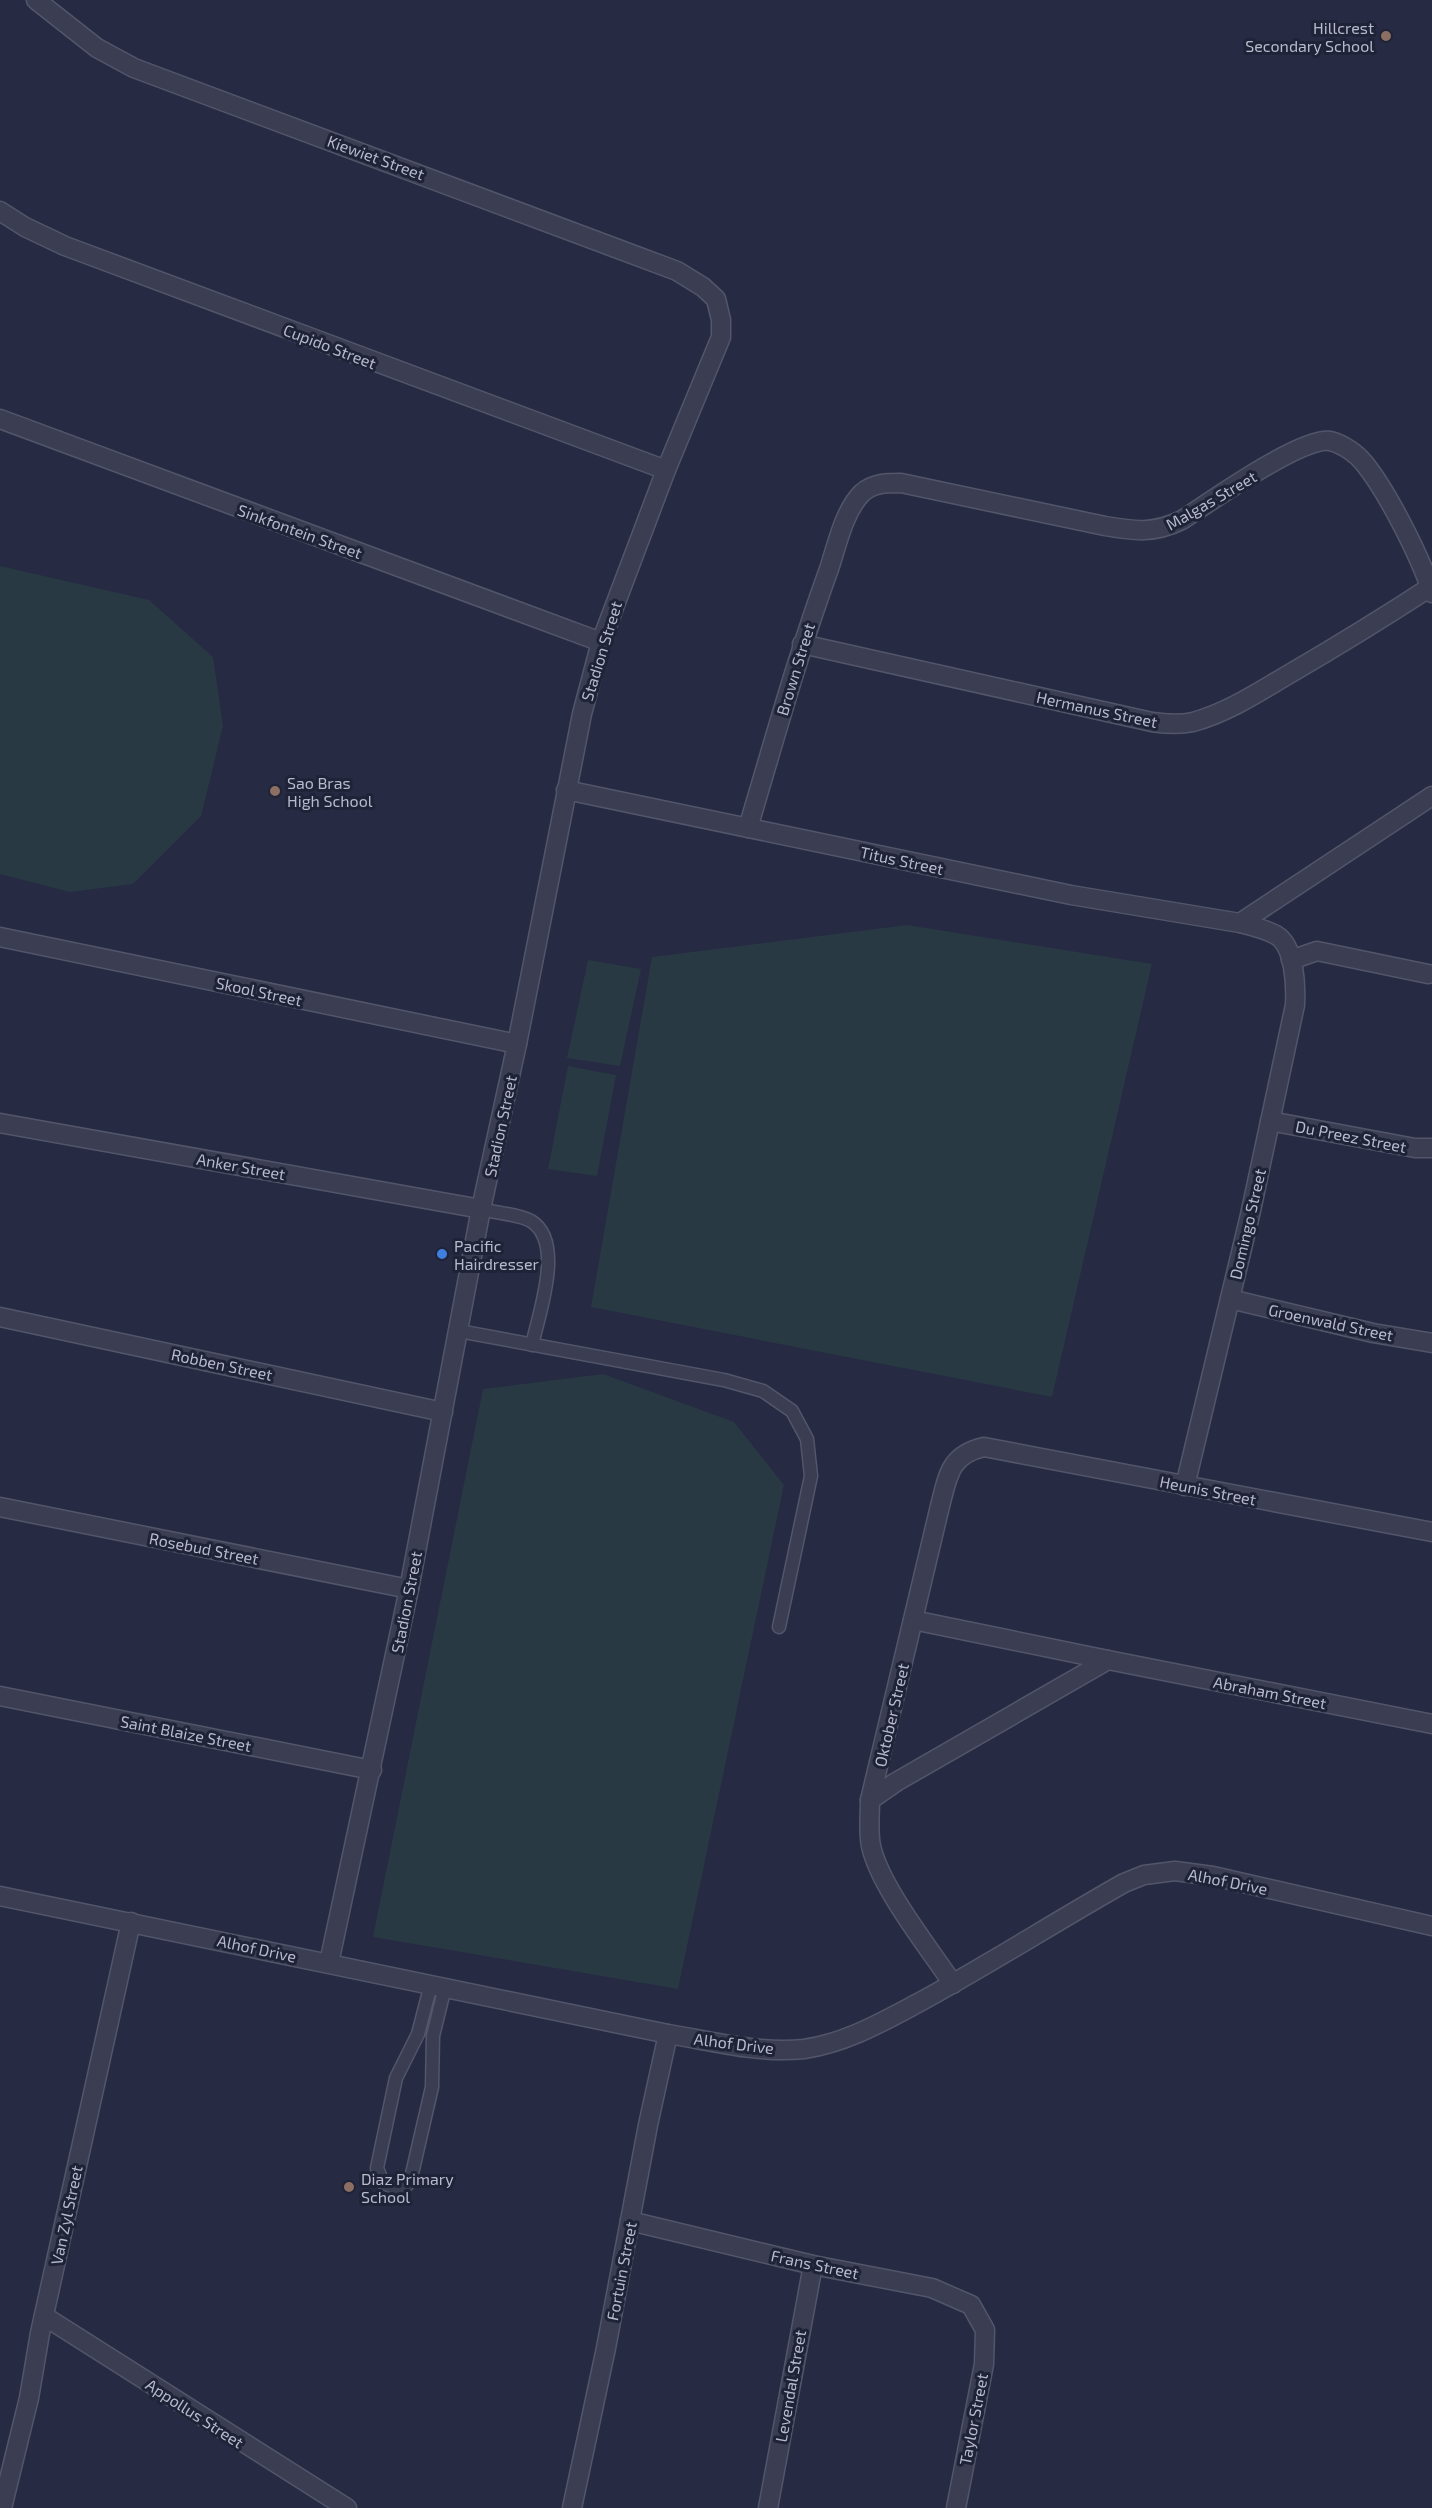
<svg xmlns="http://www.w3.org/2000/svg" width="1432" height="2508" viewBox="0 0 1432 2508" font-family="'Exo 2',sans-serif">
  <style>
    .green { fill: #283944 }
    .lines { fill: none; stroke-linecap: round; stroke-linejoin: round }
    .service-casing { stroke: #53566a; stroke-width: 15 }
    .minor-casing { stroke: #53566a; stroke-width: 21 }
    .service { stroke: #3b3e53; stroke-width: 12 }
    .minor { stroke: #3b3e53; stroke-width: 18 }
    .education-dot { fill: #8d6e63; stroke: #1f2338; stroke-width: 2 }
    .shop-dot { fill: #3f7fe0; stroke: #1f2338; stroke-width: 2 }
    .labels { text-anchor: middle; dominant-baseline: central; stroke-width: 6; stroke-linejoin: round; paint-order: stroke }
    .poi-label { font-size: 16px; fill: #b8bacc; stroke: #1f2338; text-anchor: start }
    .street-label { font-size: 16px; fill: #b8bacc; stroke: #1f2338 }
  </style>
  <rect width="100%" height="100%" fill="#262a43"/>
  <g class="green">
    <path d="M0,566L149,600L213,657L223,726L201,816L133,884L70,892L0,874Z"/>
    <path d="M907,925L1152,964L1052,1397L591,1307L652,957Z"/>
    <path d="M588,960L641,969L620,1066L567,1058Z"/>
    <path d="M568,1066L616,1075L597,1176L548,1169Z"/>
    <path d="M603,1374L734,1422L784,1485L678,1989L373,1937L483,1389Z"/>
  </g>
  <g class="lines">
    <defs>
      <g id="service">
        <path d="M481,1209C496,1213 518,1214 531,1221C565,1242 539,1313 532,1345"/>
        <path d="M459,1331L724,1380L763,1391L792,1411L807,1439L811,1476L779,1627"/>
        <path d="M431,1984L418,2034L396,2078L377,2168L383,2183L400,2189L407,2185L411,2178L432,2087L433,2036L445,1987"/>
      </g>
      <g id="minor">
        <path d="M36,0L97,48L134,68L677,271L703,287L716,299L721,320V337L666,470L601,642L582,714L517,1044L481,1209L409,1589L329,1963"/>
        <path d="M0,211L25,227L65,246L666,470"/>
        <path d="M0,419L601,642"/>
        <path d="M802,644L1152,722C1166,724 1180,725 1193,722C1229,712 1260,691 1291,673C1339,645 1386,616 1432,586"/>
        <path d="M566,790L1071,895L1240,923L1432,796"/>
        <path d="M748,828C774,741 798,654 829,569C837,545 844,511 862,493C873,483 886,483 901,483L1105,526C1135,531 1153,534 1182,520C1210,502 1301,437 1330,441C1343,444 1357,454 1364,463C1387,491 1421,558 1432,593"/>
        <path d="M0,937L517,1044"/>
        <path d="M1291,960L1317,951L1428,974"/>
        <path d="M1270,1121L1415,1148H1432"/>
        <path d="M0,1123L481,1209"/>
        <path d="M1230,1299L1373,1333L1432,1343"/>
        <path d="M0,1317L443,1412"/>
        <path d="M1185,1486L1250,1215L1295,1005C1296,986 1295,946 1276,935C1265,929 1252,926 1240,923"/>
        <path d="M0,1507L409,1589"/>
        <path d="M913,1620L1108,1660"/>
        <path d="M0,1696L372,1770"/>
        <path d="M870,1800L896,1782L1108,1660L1432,1724"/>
        <path d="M0,1896L668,2034C712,2041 760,2054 804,2049C846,2043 882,2022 918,2003C988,1965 1055,1922 1124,1883L1144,1875L1175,1871L1213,1876L1432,1926"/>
        <path d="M953,1984C929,1948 880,1887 871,1846C868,1831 870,1815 870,1800L940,1506C948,1476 949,1455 984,1447L1432,1532"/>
        <path d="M630,2221L813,2265L932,2288L971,2305L985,2330L984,2364L956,2508"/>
        <path d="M44,2316L347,2508"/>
        <path d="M2,2508L29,2398L40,2333L131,1922"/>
        <path d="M572,2508L606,2348L648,2125L668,2034"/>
        <path d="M768,2508L813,2265"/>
      </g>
    </defs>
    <use href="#service" class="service-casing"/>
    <use href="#minor" class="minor-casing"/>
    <use href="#service" class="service"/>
    <use href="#minor" class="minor"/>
  </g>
  <g class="education-dot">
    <circle cx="1386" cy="36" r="6"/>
    <circle cx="275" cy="791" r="6"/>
    <circle cx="349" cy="2187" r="6"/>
  </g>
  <circle class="shop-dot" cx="442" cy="1254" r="6"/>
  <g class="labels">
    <g class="poi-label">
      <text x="1374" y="27" text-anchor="end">Hillcrest<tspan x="1374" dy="18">Secondary School</tspan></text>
      <text x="287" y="782">Sao Bras<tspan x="287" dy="18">High School</tspan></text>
      <text x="454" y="1245">Pacific<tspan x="454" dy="18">Hairdresser</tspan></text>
      <text x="361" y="2178">Diaz Primary<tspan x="361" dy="18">School</tspan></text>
    </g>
    <g class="street-label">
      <text transform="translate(376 157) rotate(20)">Kiewiet Street</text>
      <text transform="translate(330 346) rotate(21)">Cupido Street</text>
      <text transform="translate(1211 500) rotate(-30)">Malgas Street</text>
      <text transform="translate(300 531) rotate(20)">Sinkfontein Street</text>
      <text transform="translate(601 651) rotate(-73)">Stadion Street</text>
      <text transform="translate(795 669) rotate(-73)">Brown Street</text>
      <text transform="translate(1097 709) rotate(12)">Hermanus Street</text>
      <text transform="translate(902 860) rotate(12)">Titus Street</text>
      <text transform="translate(259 991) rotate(12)">Skool Street</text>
      <text transform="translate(500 1126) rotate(-78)">Stadion Street</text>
      <text transform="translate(1351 1136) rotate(11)">Du Preez Street</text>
      <text transform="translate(241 1166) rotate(10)">Anker Street</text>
      <text transform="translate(1247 1224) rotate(-77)">Domingo Street</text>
      <text transform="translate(1331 1322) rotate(12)">Groenwald Street</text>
      <text transform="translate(222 1364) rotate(12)">Robben Street</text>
      <text transform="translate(1208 1490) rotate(11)">Heunis Street</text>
      <text transform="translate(204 1548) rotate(11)">Rosebud Street</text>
      <text transform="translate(406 1602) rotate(-79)">Stadion Street</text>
      <text transform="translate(1270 1692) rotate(11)">Abraham Street</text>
      <text transform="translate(891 1715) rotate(-77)">Oktober Street</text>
      <text transform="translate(186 1733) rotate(11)">Saint Blaize Street</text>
      <text transform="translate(1228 1881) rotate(11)">Alhof Drive</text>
      <text transform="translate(257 1948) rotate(12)">Alhof Drive</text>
      <text transform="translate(734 2043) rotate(7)">Alhof Drive</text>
      <text transform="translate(66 2215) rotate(-78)">Van Zyl Street</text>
      <text transform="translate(815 2264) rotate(12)">Frans Street</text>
      <text transform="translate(621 2271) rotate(-79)">Fortuin Street</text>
      <text transform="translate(790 2386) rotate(-80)">Levendal Street</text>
      <text transform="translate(195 2413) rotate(33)">Appollus Street</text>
      <text transform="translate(973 2419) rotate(-79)">Taylor Street</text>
    </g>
  </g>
</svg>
